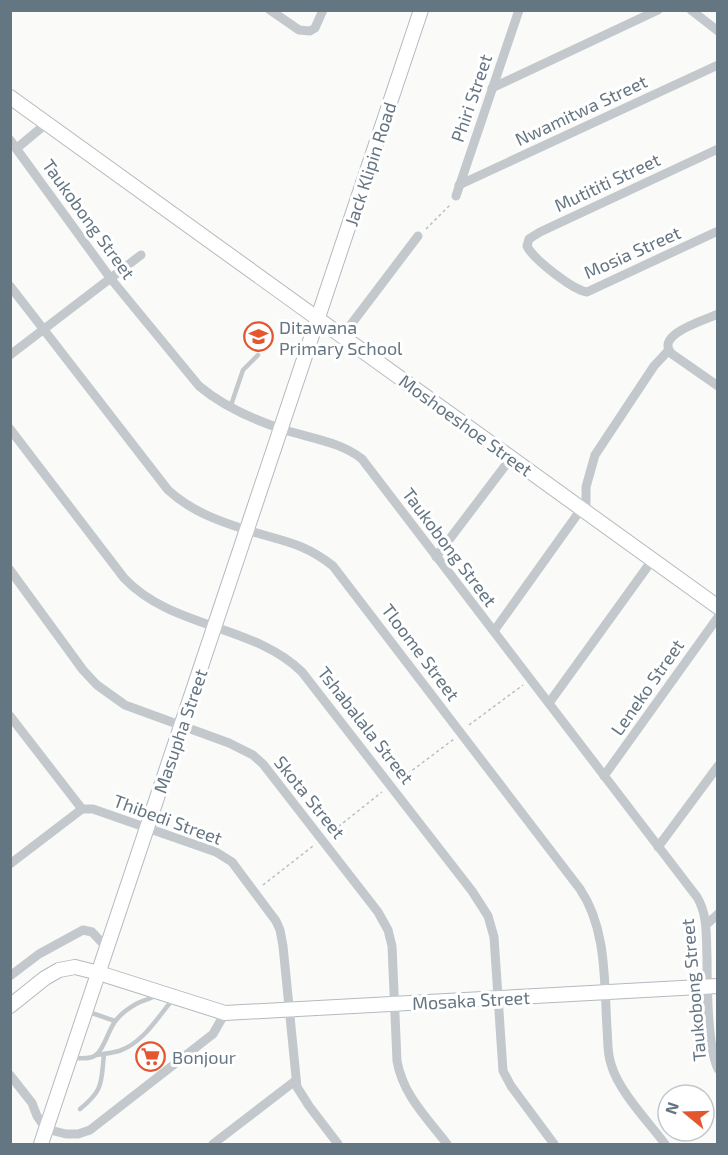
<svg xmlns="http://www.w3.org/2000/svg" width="728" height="1155" viewBox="0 0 728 1155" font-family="'Exo 2',sans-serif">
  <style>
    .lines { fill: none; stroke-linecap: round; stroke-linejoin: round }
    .secondary-casing { stroke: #b3babf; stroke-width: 16 }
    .path { stroke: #bbbfc2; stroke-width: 1.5; stroke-dasharray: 3 3; stroke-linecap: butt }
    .lane { stroke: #c3c8cc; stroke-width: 4.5 }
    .street { stroke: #c3c8cc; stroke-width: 9 }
    .secondary { stroke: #fff; stroke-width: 14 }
    .labels { text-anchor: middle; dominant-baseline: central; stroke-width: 6; stroke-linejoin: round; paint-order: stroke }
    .street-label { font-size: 18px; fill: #657683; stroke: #fff }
    .poi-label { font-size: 18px; fill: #657683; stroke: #fff; text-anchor: start }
  </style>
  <rect width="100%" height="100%" fill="#fafaf8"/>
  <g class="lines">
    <defs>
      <g id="secondary">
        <path d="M10,97L718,607"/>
        <path d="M10,1006L45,978L59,970L75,967L99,973L225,1013L718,986"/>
        <path d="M41,1144L421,10"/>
      </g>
    </defs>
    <use href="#secondary" class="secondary-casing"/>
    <g class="path">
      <path d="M426,229L450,205"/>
      <path d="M469,725L523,685"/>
      <path d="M398,781L454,739"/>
      <path d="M329,834L382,792"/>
      <path d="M263,885L313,846"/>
    </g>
    <g class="lane">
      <path d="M230,408L243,370L258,355"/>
      <path d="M86,1011L115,1021"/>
      <path d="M96,1055C103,1054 112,1053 119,1051C143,1043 158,1017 173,999"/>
      <path d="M73,1058C80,1058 90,1060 96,1055C105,1048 108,1029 117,1019C122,1013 129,1008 136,1004C143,1000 150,1000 157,994"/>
      <path d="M80,1109C104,1090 101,1082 104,1054"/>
    </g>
    <g class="street">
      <path d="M270,10L299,30L310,31L315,28L323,10"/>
      <path d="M691,10L718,31"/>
      <path d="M492,88L658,10"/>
      <path d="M10,140L111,279L199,386C224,407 254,420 285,430C310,438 341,442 362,459L697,897C708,915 706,936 707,957C707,984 707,1046 718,1069"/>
      <path d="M17,148L47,123"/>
      <path d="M718,149L540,232L529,239L527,246C533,259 573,290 587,292L718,231"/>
      <path d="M459,185L718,65"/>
      <path d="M456,196L519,10"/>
      <path d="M10,286L168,490C191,511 218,521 247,530C281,541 303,542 333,566L580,889C607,929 604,981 607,1028C608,1040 607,1053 611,1064C619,1092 648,1121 665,1144"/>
      <path d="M718,314C705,320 653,335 672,354L718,386"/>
      <path d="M343,335L418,236"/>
      <path d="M10,355L141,255"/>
      <path d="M10,429L124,578C172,629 253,624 302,672L472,891L488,916L494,937L503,1071L511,1086L554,1144"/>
      <path d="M586,511V487L595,455L654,366L668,351"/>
      <path d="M436,557L511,458"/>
      <path d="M10,570L83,670L97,685L125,705L229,743L253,755L263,764L378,912L388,930L392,946L397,1061C403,1095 427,1118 447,1144"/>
      <path d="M494,631L582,508"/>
      <path d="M549,703L653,559"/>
      <path d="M10,716L82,809H93L216,852L232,862L276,921L280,930L283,946L297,1087L309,1106L338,1144"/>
      <path d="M604,776L718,617"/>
      <path d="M658,847L718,766"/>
      <path d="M10,864L82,809"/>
      <path d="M706,925L718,914"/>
      <path d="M10,976L39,954L83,930L92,932L107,948"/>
      <path d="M10,1075L32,1103L37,1116L46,1129L66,1134H78L90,1130L213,1034L225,1013"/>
      <path d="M213,1144L295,1081"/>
    </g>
    <use href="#secondary" class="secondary"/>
  </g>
  <defs>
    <symbol id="school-ring" viewBox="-11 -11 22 22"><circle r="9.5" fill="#fff" stroke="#e4572e" stroke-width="1.5"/><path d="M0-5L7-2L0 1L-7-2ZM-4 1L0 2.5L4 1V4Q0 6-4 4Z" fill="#e4572e"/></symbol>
    <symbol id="supermarket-ring" viewBox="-11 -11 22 22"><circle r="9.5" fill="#fff" stroke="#e4572e" stroke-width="1.5"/><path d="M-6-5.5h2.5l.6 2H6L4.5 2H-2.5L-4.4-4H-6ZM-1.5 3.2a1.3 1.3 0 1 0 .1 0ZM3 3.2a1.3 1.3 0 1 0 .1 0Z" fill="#e4572e"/></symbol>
  </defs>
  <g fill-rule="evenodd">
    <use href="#school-ring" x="242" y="320" width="33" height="33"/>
    <use href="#supermarket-ring" x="134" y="1040" width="33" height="33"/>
  </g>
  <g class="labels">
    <g class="street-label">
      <text transform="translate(471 98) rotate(-71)">Phiri Street</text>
      <text transform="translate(581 110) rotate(-25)">Nwamitwa Street</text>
      <text transform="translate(370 164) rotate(-72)">Jack Klipin Road</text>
      <text transform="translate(607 182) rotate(-25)">Mutititi Street</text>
      <text transform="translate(89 219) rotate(54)">Taukobong Street</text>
      <text transform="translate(632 252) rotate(-24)">Mosia Street</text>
      <text transform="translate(466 425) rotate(36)">Moshoeshoe Street</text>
      <text transform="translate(450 547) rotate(53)">Taukobong Street</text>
      <text transform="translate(421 652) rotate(53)">Tloome Street</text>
      <text transform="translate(647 687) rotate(-55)">Leneko Street</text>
      <text transform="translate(366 725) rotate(52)">Tshabalala Street</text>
      <text transform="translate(180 731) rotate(-71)">Masupha Street</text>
      <text transform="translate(310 797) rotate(51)">Skota Street</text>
      <text transform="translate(168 819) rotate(20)">Thibedi Street</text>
      <text transform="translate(693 990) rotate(-95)">Taukobong Street</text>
      <text transform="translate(471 1000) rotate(-3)">Mosaka Street</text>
    </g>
    <g class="poi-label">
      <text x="279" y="327">Ditawana<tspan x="279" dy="21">Primary School</tspan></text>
      <text x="172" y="1057">Bonjour</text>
    </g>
  </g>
  <rect width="728" height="1155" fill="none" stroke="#657683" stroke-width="24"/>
  <g transform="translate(686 1113) rotate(289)"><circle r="28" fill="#ffffff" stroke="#c1c8cd" stroke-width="1.5"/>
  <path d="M0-4.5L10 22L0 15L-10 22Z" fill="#e4572e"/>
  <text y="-9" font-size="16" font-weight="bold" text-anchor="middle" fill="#657683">N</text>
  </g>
</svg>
